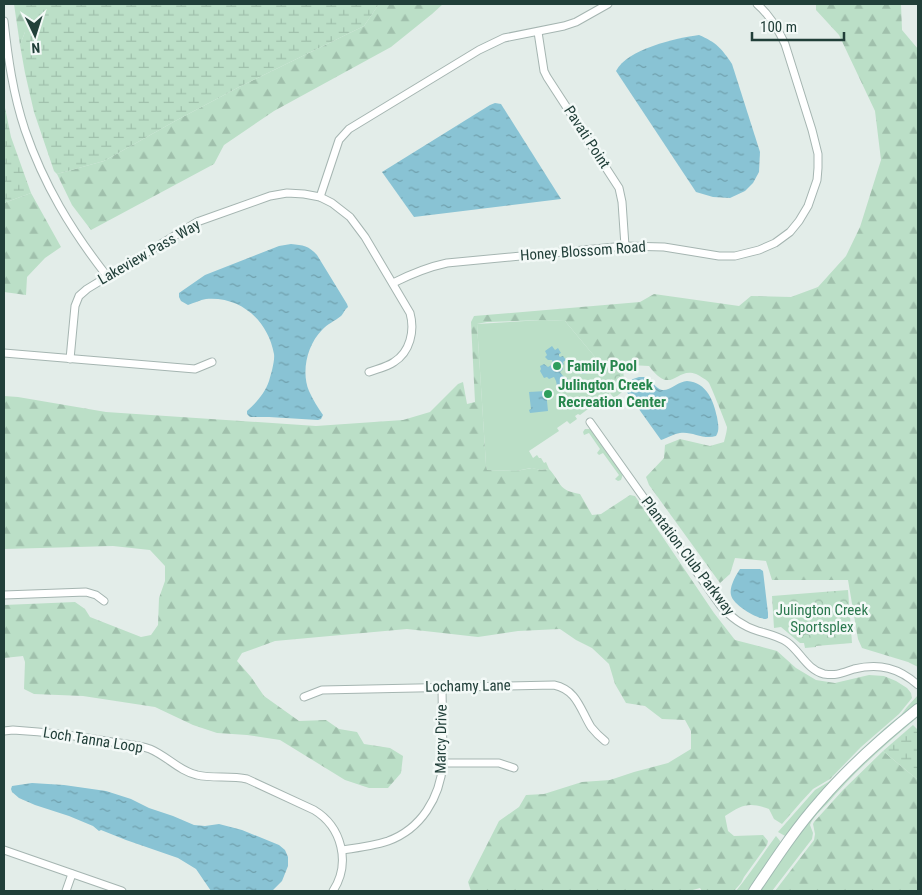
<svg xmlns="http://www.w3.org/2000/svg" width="922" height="895" viewBox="0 0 922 895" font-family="'Roboto Condensed',sans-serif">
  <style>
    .green { fill: #bbdfc7 }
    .forest { fill: url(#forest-firs) }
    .wetland { fill: url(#wetland-marsh) }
    .park { fill: url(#park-crowns) }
    .water { fill: url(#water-ripples) }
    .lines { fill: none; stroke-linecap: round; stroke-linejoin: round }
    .street-casing { stroke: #a5b5b1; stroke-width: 9 }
    .secondary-casing { stroke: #a0b9b2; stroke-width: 12 }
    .street { stroke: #fff; stroke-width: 7 }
    .secondary { stroke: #fff; stroke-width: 10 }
    .leisure-dot { fill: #2e9e5b; stroke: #f3f9f7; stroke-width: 2 }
    .labels { text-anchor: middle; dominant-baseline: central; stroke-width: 5; stroke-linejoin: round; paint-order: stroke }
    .street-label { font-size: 15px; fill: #213f39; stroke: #f3f9f7 }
    .leisure-label { font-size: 15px; font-weight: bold; fill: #27864d; stroke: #f3f9f7; text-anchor: start }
    .park-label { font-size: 15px; fill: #2a784e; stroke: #f3f9f7 }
  </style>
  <defs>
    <pattern id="forest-firs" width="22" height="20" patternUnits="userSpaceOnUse" patternTransform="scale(1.25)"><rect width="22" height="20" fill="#bbdfc7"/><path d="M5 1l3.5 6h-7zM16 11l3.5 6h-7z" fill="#a0c0ac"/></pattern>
    <pattern id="wetland-marsh" width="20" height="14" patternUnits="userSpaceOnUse" patternTransform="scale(1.25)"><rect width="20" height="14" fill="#bbdfc7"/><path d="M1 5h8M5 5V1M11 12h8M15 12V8" fill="none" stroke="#a0c0ac"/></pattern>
    <pattern id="park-crowns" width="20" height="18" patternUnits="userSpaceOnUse" patternTransform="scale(1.25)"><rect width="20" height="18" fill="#bbdfc7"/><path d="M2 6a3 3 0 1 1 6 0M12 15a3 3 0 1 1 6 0" fill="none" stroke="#a0c0ac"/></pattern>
    <pattern id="water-ripples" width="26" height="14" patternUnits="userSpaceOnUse" patternTransform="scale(1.25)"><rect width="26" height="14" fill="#89c3d4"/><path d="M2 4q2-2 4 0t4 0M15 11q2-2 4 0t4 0" fill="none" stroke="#70a0ad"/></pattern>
  </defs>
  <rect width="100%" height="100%" fill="#e3ede9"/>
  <g class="green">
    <path d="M543,320L565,321L595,357L623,369L625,390L614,398L610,393L598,401L599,403L592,408L590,405L587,408L588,409L580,415L578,414L575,416L577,419L570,424L567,421L557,428L559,431L529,451L533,458L537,455L539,458H541L544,463L546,462L549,469L541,470L531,468L516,471L487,470L486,465L477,324Z"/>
    <path d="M585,429H591L592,430L621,471L623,474L621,480L618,481L615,479L619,475L603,453L599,455L597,453L600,449L589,433L584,435L583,432Z"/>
    <path d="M918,695L917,705L787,837L778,832L815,790L830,781L860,751L886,727L901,715L907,707Z"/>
    <path d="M918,713V717C886,744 854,772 827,804C821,810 813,817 810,825L813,833L812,839L772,891H759C778,864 795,836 816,811C846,774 883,744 918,713Z"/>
    <path d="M776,836L780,841L779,847L747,891H736C750,874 762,855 776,836Z"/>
  </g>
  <g class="forest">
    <path d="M14,4H25V32L20,45Z"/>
    <path d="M379,4H443L432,14L391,47L274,111L224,145L214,164L91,230L72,205L57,174L104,161L177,120L241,86L364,26Z"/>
    <path d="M816,4H901L902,30L918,49V667L908,662L862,648L858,639L848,580H772L766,561L735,558L730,574L720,583L649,485L646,477L664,458L665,445L680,439L710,446L724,442C725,438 727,431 727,427C726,424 711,386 709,383C707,380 700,376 696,374C676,366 672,397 649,366L611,364L595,357L565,321L543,320L487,322L477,324L486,465L487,470L516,471L532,468L541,470L549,469C562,483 557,490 580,494L592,515L601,514L630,495L635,496L714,613L735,640L777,651L796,668L816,680L835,683L869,675L884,676L896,681L907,688L911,693L912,698L899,714L861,747L830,779L813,789L801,802L782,824L774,819L769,809C749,802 743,804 725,816L728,831L734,836L763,835L768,841L767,845L744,877L741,883L734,891H702L700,888L689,891H471L468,882L499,821L519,807L526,795L544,794L582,782L610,780L634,772L668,763L691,749V731L685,720L662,719L645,706L626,703L615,684L609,664L592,648L576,640L560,629L518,631L478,637L407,629L275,641L242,653L237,661L251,677L264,696L299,721L326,720L339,729L357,732L364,744L390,748L403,756L401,773L388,788H369L345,780L280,740L247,735L217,733L193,725L155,707L83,696L34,694L24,689L25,662L23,656L4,658V605L75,602L85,609L90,617L141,637L151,635L158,625L159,598L165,581V566L150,550L113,546L4,549V396L18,397L106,412L316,426L403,420L430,412L458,384L463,382L467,404L475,402L471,322L474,316L640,302L654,294L739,306L751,296L791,297L818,287L846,256L860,227L881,160L875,111L839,35L816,10Z"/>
    <path d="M31,193L61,247L45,258L27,277L26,295L4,292V203Z"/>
    <path d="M883,751L918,780V891H775L814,840L815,834L813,824L814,822L843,790Z"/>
  </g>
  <g class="wetland">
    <path d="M25,4H379L364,26L241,86L177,120L104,161L57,174L54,171L34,112L25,73L20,45L25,32Z"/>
    <path d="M4,103L11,137L31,193L4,203Z"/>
    <path d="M913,725L918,730V780L883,751Z"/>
  </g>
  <g class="park">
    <path d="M610,366H615L620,371V389L617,396H614C611,391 615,385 613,379L608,378L604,376L605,371Z"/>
    <path d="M848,590L852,643L816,646V647L805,648L804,643H800L781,627L774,628L772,596Z"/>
  </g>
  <g class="water">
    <path d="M699,35C716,42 722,49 732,64L760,152L759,172L753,183L745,191L730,198L713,197L696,192L616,71C627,49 676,38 699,35Z"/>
    <path d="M495,103L501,104L561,199L414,217L382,172L490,105Z"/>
    <path d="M291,244C303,245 309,246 317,255L347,304L348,307C344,310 344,313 341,316C335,321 327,324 322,330C307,345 301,372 309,391C313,400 318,408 323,415L321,419L318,420L269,417H250L247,414V411C256,403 265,393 269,381C271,374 275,361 274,354C268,321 241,296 206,299C200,300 194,303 188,305L181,301L179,297V293L205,275L279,246Z"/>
    <path d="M552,346L555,350L558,348L561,353L559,354V356L560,357L563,356L566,360L563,362L564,364L562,366L563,369L560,372L563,376L568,379C565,383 562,385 557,386L556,381L554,377L549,379L547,377L544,378L540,371L541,369L540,366L544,364L548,367L553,364L552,360H548L545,357L547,355L545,351Z"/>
    <circle cx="584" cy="368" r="6"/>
    <path d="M639,377H648C652,381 656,389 662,390C670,391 679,381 687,381C707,382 714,402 717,417C718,424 720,430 716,436C703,440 692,431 680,433C673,434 667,438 661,440L626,391L625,384L633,379Z"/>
    <path d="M546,391L548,411L530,413L529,410L531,409L529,392Z"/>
    <path d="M740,569H760L763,571L768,613V618L766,619C757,619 733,605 731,595C729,587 736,575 740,569Z"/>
    <path d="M32,783L64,785L106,791L131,799L149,808L173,816L194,825L205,826L219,824L242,830L279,845L285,850L288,857V866L282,881L272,891H211L196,869L178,858L126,840L101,830L99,831L93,826L69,816L35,805L19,798L12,792L11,789L12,786Z"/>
  </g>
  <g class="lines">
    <defs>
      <g id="street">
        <path d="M4,21C8,58 13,94 25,130C44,185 71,230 107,276"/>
        <path d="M538,32L544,71L547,77L619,188L622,202L625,246"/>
        <path d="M320,197L339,140L349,129L479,50L504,38L564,26L576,22L608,4"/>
        <path d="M393,283C411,274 428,267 447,263L625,246L664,247L719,256H735L759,250L775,243L790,232L799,221L808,206L817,180L818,168V154L812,130L785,44C778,29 770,15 757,4"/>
        <path d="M4,353L195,369L212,362"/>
        <path d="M70,359L75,306L79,296L87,289L197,222L270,196L287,193L304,194L320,197L332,203L350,217L365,237L410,313C415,331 410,352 394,362C387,367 377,369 369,372"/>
        <path d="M590,422L720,605C731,618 742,626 758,631C768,634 778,636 787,642C800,651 807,670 824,674C837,676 842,673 854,669C880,663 899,668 918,685"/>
        <path d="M4,595L86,592L96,595L104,601"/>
        <path d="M304,697L322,690L554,685C577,690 580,709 591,727C595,732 600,737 605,741"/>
        <path d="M4,731L13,730C46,732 79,736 112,742C125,744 138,745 150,749C167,756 179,771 197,775C213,779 230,775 247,779L314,810C342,827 351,863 333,891"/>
        <path d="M443,763H499L514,768"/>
        <path d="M4,850L122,891"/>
        <path d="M342,850C357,848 373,846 388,841C421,829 440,798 443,763L442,687"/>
        <path d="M66,891L72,874"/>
      </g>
      <path id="secondary" d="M754,891C775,860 795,829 820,801C849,767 883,737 918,709"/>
    </defs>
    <use href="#street" class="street-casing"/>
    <use href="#secondary" class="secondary-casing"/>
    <use href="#street" class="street"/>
    <use href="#secondary" class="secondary"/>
  </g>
  <g class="leisure-dot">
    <circle cx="557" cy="366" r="5"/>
    <circle cx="548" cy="394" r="5"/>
  </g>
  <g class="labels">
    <g class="street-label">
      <text transform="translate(587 137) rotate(57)">Pavati Point</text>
      <text transform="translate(583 251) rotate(-4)">Honey Blossom Road</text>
      <text transform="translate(149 252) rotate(-30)">Lakeview Pass Way</text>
      <text transform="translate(688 556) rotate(53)">Plantation Club Parkway</text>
      <text transform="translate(468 686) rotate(-1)">Lochamy Lane</text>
      <text transform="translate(441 739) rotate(-89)">Marcy Drive</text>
      <text transform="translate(93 740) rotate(9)">Loch Tanna Loop</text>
    </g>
    <g class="leisure-label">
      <text x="567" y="366">Family Pool</text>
      <text x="558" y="385">Julington Creek<tspan x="558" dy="17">Recreation Center</tspan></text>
    </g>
    <g class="park-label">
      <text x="822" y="610">Julington Creek<tspan x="822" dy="17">Sportsplex</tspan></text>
    </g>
  </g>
  <rect width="922" height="895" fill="none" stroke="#213f39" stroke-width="10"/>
  <g transform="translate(35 35) rotate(176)" stroke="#f3f9f7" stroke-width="4" paint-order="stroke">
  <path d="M0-4L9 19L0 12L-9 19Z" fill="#213f39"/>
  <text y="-8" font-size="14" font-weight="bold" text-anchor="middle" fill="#213f39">N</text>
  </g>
  <path d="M752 32v8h92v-8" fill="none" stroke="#213f39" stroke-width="2.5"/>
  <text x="760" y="32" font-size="15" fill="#213f39" stroke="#f3f9f7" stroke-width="4" paint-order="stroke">100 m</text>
</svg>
